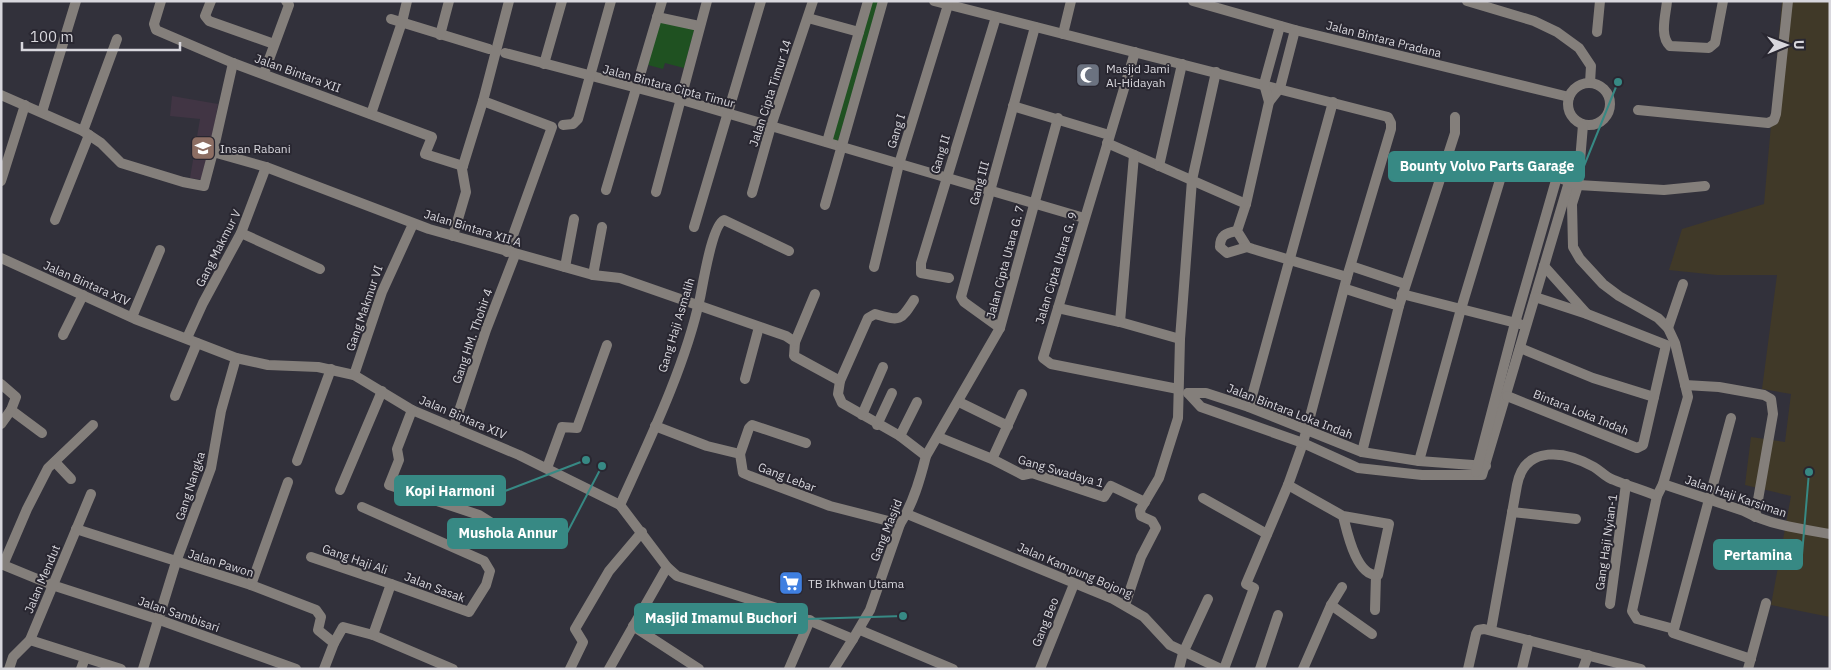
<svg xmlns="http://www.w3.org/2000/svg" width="1831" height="670" viewBox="0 0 1831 670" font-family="'IBM Plex Sans',sans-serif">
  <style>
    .commercial { fill: #403928 }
    .education { fill: #413544 }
    .green { fill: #1f5121 }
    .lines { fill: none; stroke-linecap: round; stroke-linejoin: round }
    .street { stroke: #847f7b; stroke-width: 10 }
    .labels { text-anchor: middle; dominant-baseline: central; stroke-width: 4; stroke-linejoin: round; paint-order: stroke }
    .street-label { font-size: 12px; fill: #d8d7dd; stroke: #292731 }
    .poi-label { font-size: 12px; fill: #d8d7dd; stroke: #292731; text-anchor: start }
    .leader { fill: none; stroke: #378984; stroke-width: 2 }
    .callout-dot { fill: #378984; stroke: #292731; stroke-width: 2 }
    .callout { fill: #378984; stroke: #378984; stroke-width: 2 }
    .callout-label { font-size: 14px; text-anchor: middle; font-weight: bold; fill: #fff }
  </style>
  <rect width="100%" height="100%" fill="#32313b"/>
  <path class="commercial" d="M1782,1H1830V617L1771,605L1791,496L1745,485L1751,437L1785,442L1791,394L1762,389L1777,275H1717L1669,270L1682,229L1764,204Z"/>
  <path class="education" d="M172,96L218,104L205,180L190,178L200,119L170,116Z"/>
  <g class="green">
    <path d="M870,1H881L837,144L830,142Z"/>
    <path d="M659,18L695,27L684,68L665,63L663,69L648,65Z"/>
  </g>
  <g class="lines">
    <g class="street">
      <path d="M161,1L154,24L156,30L233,63L432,137L425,154L463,166"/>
      <path d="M211,1L205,16L209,21L274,44"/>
      <path d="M934,1L1388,117L1391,123V129L1347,277L1303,443L1288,485L1343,516L1389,524L1378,575C1356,577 1347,531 1343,516"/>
      <path d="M1193,1L1295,30L1569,97"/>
      <path d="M1467,1L1534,21L1557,32L1579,48L1591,66L1590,83"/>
      <path d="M1667,1C1666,14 1659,36 1670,46L1709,48L1715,43L1723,1"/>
      <path d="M657,17L699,26"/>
      <path d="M808,18L859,32"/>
      <path d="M391,19L489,49"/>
      <path d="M1295,30L1280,88L1269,102L1246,204L1237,231L1247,247L1253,249L1347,277"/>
      <path d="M1597,32L1600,1"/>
      <path d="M1063,34L1071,1"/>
      <path d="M440,35L449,1"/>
      <path d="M1135,52L1043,358L1051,364L1178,389"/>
      <path d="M505,53L679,99L1084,218"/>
      <path d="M544,64L562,1"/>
      <path d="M264,73L289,5L286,1"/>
      <circle cx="1589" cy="104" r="21"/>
      <path d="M1,95L83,131L101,143L121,163L183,182L204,186L213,152L266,167L429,229L593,275L620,278L786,336L795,342L794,356L840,381L838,394L842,403L900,436L926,456"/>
      <path d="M483,101L552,127L507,252"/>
      <path d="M1269,102L1264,84L1280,26"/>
      <path d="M1013,106L1109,135"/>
      <path d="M1638,110L1768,123L1774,120L1776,114L1788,1"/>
      <path d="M42,112L76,1"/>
      <path d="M371,114L402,22L407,1"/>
      <path d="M563,125L573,124L578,119L611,1"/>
      <path d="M1583,125L1578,185L1572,204L1573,247L1580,259L1603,284L1619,296L1658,318L1668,328L1675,343L1688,397L1663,484L1657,496L1632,611L1637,619L1674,629"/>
      <path d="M83,131L117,39"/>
      <path d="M827,142L868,1"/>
      <path d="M1107,143L1246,204"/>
      <path d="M213,152L233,63"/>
      <path d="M1159,166L1182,64"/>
      <path d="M1,181L25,105"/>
      <path d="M606,190L662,1"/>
      <path d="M656,192L707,1"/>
      <path d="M752,193L771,126L813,1"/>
      <path d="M825,205L883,1"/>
      <path d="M55,220L89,135"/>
      <path d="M694,227L761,1"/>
      <path d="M1237,231C1226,233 1220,235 1220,247L1227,253L1247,247"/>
      <path d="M241,233L320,269"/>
      <path d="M453,236L466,192L462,169L483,101L509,1"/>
      <path d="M1,258L135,319L236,358L268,365L318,367L354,375L412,410L519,455L620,505L667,567L677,576L789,612L853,639L834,669"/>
      <path d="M1351,266L1405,284"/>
      <path d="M1544,266L1587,314"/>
      <path d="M565,267L574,219"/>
      <path d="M874,267L899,164L948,5"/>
      <path d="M593,275L602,227"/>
      <path d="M949,278L921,273V263L996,17"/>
      <path d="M1346,289L1399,306"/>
      <path d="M1402,294L1520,324"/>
      <path d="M1058,308L1120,322L1180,339"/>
      <path d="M132,317L160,250"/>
      <path d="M1120,322L1134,155"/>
      <path d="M1000,328L964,302L961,297L1035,27"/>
      <path d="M1668,328L1683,284"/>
      <path d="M63,335L83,295"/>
      <path d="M187,338L203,303L241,233L266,167"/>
      <path d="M795,342L815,294"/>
      <path d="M1520,348L1593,378L1654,397"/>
      <path d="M354,375L382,292L413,224"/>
      <path d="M745,379L759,327"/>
      <path d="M840,381L868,318L875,314C900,321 900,322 914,300"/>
      <path d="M1,384L16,397L11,410L42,433"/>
      <path d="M1685,385L1719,387L1764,395L1771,399L1773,414L1755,517"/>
      <path d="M1188,393L1201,407L1303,443L1358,468L1422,475H1482L1569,182"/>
      <path d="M1188,393H1206L1249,407L1362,452L1419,461L1486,466"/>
      <path d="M175,396L197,343"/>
      <path d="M1507,396L1637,448L1643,445L1666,345L1587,314L1535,297"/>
      <path d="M959,402L1008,426"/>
      <path d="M1249,407L1333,102"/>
      <path d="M412,410L397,449L399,460L389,485L479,515L506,532"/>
      <path d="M862,415L883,367"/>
      <path d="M1731,418L1673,633L1751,659"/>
      <path d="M1,424L11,410"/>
      <path d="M877,425L892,393"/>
      <path d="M454,426L486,330L515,255"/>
      <path d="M655,426L707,446L740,454L743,473L750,476L830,506L900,524"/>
      <path d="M900,436L917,402"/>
      <path d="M938,437L992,459L1023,475L1032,473L1104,497L1111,486L1145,502"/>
      <path d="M1362,452L1399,306L1455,133V117"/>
      <path d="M740,454L749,428L752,425L806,443"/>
      <path d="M994,455L1022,394"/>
      <path d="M297,461L331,369"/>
      <path d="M1419,461L1461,309L1506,160L1511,159L1578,185L1664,190L1705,186"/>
      <path d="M55,462L71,479"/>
      <path d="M547,468L562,427L577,428L607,345"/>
      <path d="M1476,472L1515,323L1557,177"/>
      <path d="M1663,484L1744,511C1770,525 1801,529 1830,534"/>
      <path d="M340,490L382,391"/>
      <path d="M1203,498L1267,534"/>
      <path d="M620,505C649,441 685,367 700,298C703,284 712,225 724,220L789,251"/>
      <path d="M1512,512L1576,519"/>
      <path d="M907,514L1113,599L1144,617L1170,645L1221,669"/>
      <path d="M76,529L251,585L316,610L321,617L318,630L334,643"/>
      <path d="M311,557L391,584"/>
      <path d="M1,564L52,585L157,619L296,669"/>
      <path d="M3,565L27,509L48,468L93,425"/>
      <path d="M251,585L288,482"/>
      <path d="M1610,604L1626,484"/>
      <path d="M1125,605L1141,557L1156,528L1152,521L1141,516L1140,510L1159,478L1178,418L1180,339L1192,180L1216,72"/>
      <path d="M1331,605L1372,634"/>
      <path d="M1375,610L1376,575"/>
      <path d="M633,626L699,669"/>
      <path d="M860,630L953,669"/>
      <path d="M1491,630L1517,485C1525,444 1566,451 1594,467C1601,471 1606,478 1614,480C1628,486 1643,490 1657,496"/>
      <path d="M373,635L453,669"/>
      <path d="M853,639L870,610L900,524C913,504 920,480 926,456L1000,328L1058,118"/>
      <path d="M30,640L121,669"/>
      <path d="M9,669L13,657L30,640L91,494"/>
      <path d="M81,669L85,658"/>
      <path d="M143,669L176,562L211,468L221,411L236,358"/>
      <path d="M324,669L334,643L343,627L373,635L391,584L469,612L486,585L490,571L484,561L362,507"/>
      <path d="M570,669L583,642L575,629L609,571L642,532"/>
      <path d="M609,669L667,567"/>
      <path d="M789,669L810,620"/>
      <path d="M1040,669L1074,584"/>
      <path d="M1179,669L1183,653L1208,599"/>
      <path d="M1224,669L1254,588L1246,584L1288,485"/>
      <path d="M1260,669L1278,615"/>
      <path d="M1303,669L1331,605L1342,587"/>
      <path d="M1468,669L1476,634L1478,630L1484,629L1641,669"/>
      <path d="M1522,669L1529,640"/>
      <path d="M1583,669L1588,655"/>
      <path d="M1748,669L1766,603"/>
    </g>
  </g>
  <defs>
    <symbol id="mosque-square" viewBox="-11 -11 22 22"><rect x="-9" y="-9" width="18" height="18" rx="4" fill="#6b7280" stroke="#292731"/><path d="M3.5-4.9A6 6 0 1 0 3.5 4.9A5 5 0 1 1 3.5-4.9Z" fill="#fff"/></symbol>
    <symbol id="school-square" viewBox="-11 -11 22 22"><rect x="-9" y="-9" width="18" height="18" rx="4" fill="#8d6e63" stroke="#292731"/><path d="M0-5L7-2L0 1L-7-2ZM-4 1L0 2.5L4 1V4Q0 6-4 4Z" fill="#fff"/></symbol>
    <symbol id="supermarket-square" viewBox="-11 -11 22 22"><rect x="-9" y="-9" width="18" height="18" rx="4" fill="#3f7fe0" stroke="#292731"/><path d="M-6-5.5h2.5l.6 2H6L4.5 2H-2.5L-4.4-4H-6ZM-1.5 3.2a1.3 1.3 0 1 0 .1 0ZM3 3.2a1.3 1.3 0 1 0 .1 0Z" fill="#fff"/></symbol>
  </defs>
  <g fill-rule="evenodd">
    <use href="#mosque-square" x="1074" y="61" width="28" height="28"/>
    <use href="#school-square" x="189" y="134" width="28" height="28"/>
    <use href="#supermarket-square" x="777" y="569" width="28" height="28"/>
  </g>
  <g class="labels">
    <g class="street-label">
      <text transform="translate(1384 39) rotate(14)">Jalan Bintara Pradana</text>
      <text transform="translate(298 73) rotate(20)">Jalan Bintara XII</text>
      <text transform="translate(669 86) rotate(15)">Jalan Bintara Cipta Timur</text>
      <text transform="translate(770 93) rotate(-72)">Jalan Cipta Timur 14</text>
      <text transform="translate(896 131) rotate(-73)">Gang I</text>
      <text transform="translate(940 154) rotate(-73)">Gang II</text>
      <text transform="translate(979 183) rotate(-75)">Gang III</text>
      <text transform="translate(473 228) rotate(17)">Jalan Bintara XII A</text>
      <text transform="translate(218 248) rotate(-63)">Gang Makmur V</text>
      <text transform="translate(1005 262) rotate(-75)">Jalan Cipta Utara G. 7</text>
      <text transform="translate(1056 268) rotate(-73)">Jalan Cipta Utara G. 9</text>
      <text transform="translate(87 283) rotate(24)">Jalan Bintara XIV</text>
      <text transform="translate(364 308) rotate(-71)">Gang Makmur VI</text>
      <text transform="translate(676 325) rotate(-73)">Gang Haji Asmalih</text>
      <text transform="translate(472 336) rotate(-71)">Gang HM. Thohir 4</text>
      <text transform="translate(1290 411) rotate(21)">Jalan Bintara Loka Indah</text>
      <text transform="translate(1581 412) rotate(22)">Bintara Loka Indah</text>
      <text transform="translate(463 417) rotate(23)">Jalan Bintara XIV</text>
      <text transform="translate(1061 471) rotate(16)">Gang Swadaya 1</text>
      <text transform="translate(787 477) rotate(21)">Gang Lebar</text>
      <text transform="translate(190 486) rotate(-72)">Gang Nangka</text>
      <text transform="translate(1736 496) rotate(19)">Jalan Haji Karsiman</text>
      <text transform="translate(886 530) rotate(-68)">Gang Masjid</text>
      <text transform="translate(1606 542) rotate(-82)">Gang Haji Nyian-1</text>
      <text transform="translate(355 559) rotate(19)">Gang Haji Ali</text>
      <text transform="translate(221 563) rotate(17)">Jalan Pawon</text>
      <text transform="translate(1075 570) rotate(23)">Jalan Kampung Bojong</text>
      <text transform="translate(42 579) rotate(-67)">Jalan Mendut</text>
      <text transform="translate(435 587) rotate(21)">Jalan Sasak</text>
      <text transform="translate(179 614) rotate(19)">Jalan Sambisari</text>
      <text transform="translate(1045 622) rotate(-68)">Gang Beo</text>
    </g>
    <g class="poi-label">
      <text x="1106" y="68">Masjid Jami<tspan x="1106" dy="14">Al-Hidayah</tspan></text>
      <text x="220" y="148">Insan Rabani</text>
      <text x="808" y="583">TB Ikhwan Utama</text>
    </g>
  </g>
  <path class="leader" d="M1618 82L1584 166M586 460L505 491M602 466L567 533M1809 472L1802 555M903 616L807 619"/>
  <g class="callout-dot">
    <circle cx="1618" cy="82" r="5"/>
    <circle cx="586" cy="460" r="5"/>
    <circle cx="602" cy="466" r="5"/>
    <circle cx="1809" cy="472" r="5"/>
    <circle cx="903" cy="616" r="5"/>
  </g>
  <g class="callout">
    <rect x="1389" y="152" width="195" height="29" rx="5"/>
    <rect x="395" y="476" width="110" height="29" rx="5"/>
    <rect x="448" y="519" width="119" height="29" rx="5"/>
    <rect x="1714" y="540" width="88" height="29" rx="5"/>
    <rect x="635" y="604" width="172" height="29" rx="5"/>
  </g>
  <g class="callout-label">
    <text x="1487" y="171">Bounty Volvo Parts Garage</text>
    <text x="450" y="496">Kopi Harmoni</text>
    <text x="508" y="538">Mushola Annur</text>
    <text x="1758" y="560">Pertamina</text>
    <text x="721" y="623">Masjid Imamul Buchori</text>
  </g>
  <rect width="1831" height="670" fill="none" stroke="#d8d7dd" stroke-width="5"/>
  <g transform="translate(1786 45) rotate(89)" stroke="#292731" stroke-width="4" paint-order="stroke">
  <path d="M0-4L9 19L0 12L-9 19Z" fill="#d8d7dd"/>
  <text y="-8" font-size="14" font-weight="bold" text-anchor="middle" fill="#d8d7dd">U</text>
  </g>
  <path d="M22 42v8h158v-8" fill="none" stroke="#d8d7dd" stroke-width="2.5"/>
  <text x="30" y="42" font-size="15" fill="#d8d7dd" stroke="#292731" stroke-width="4" paint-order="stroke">100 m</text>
</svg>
